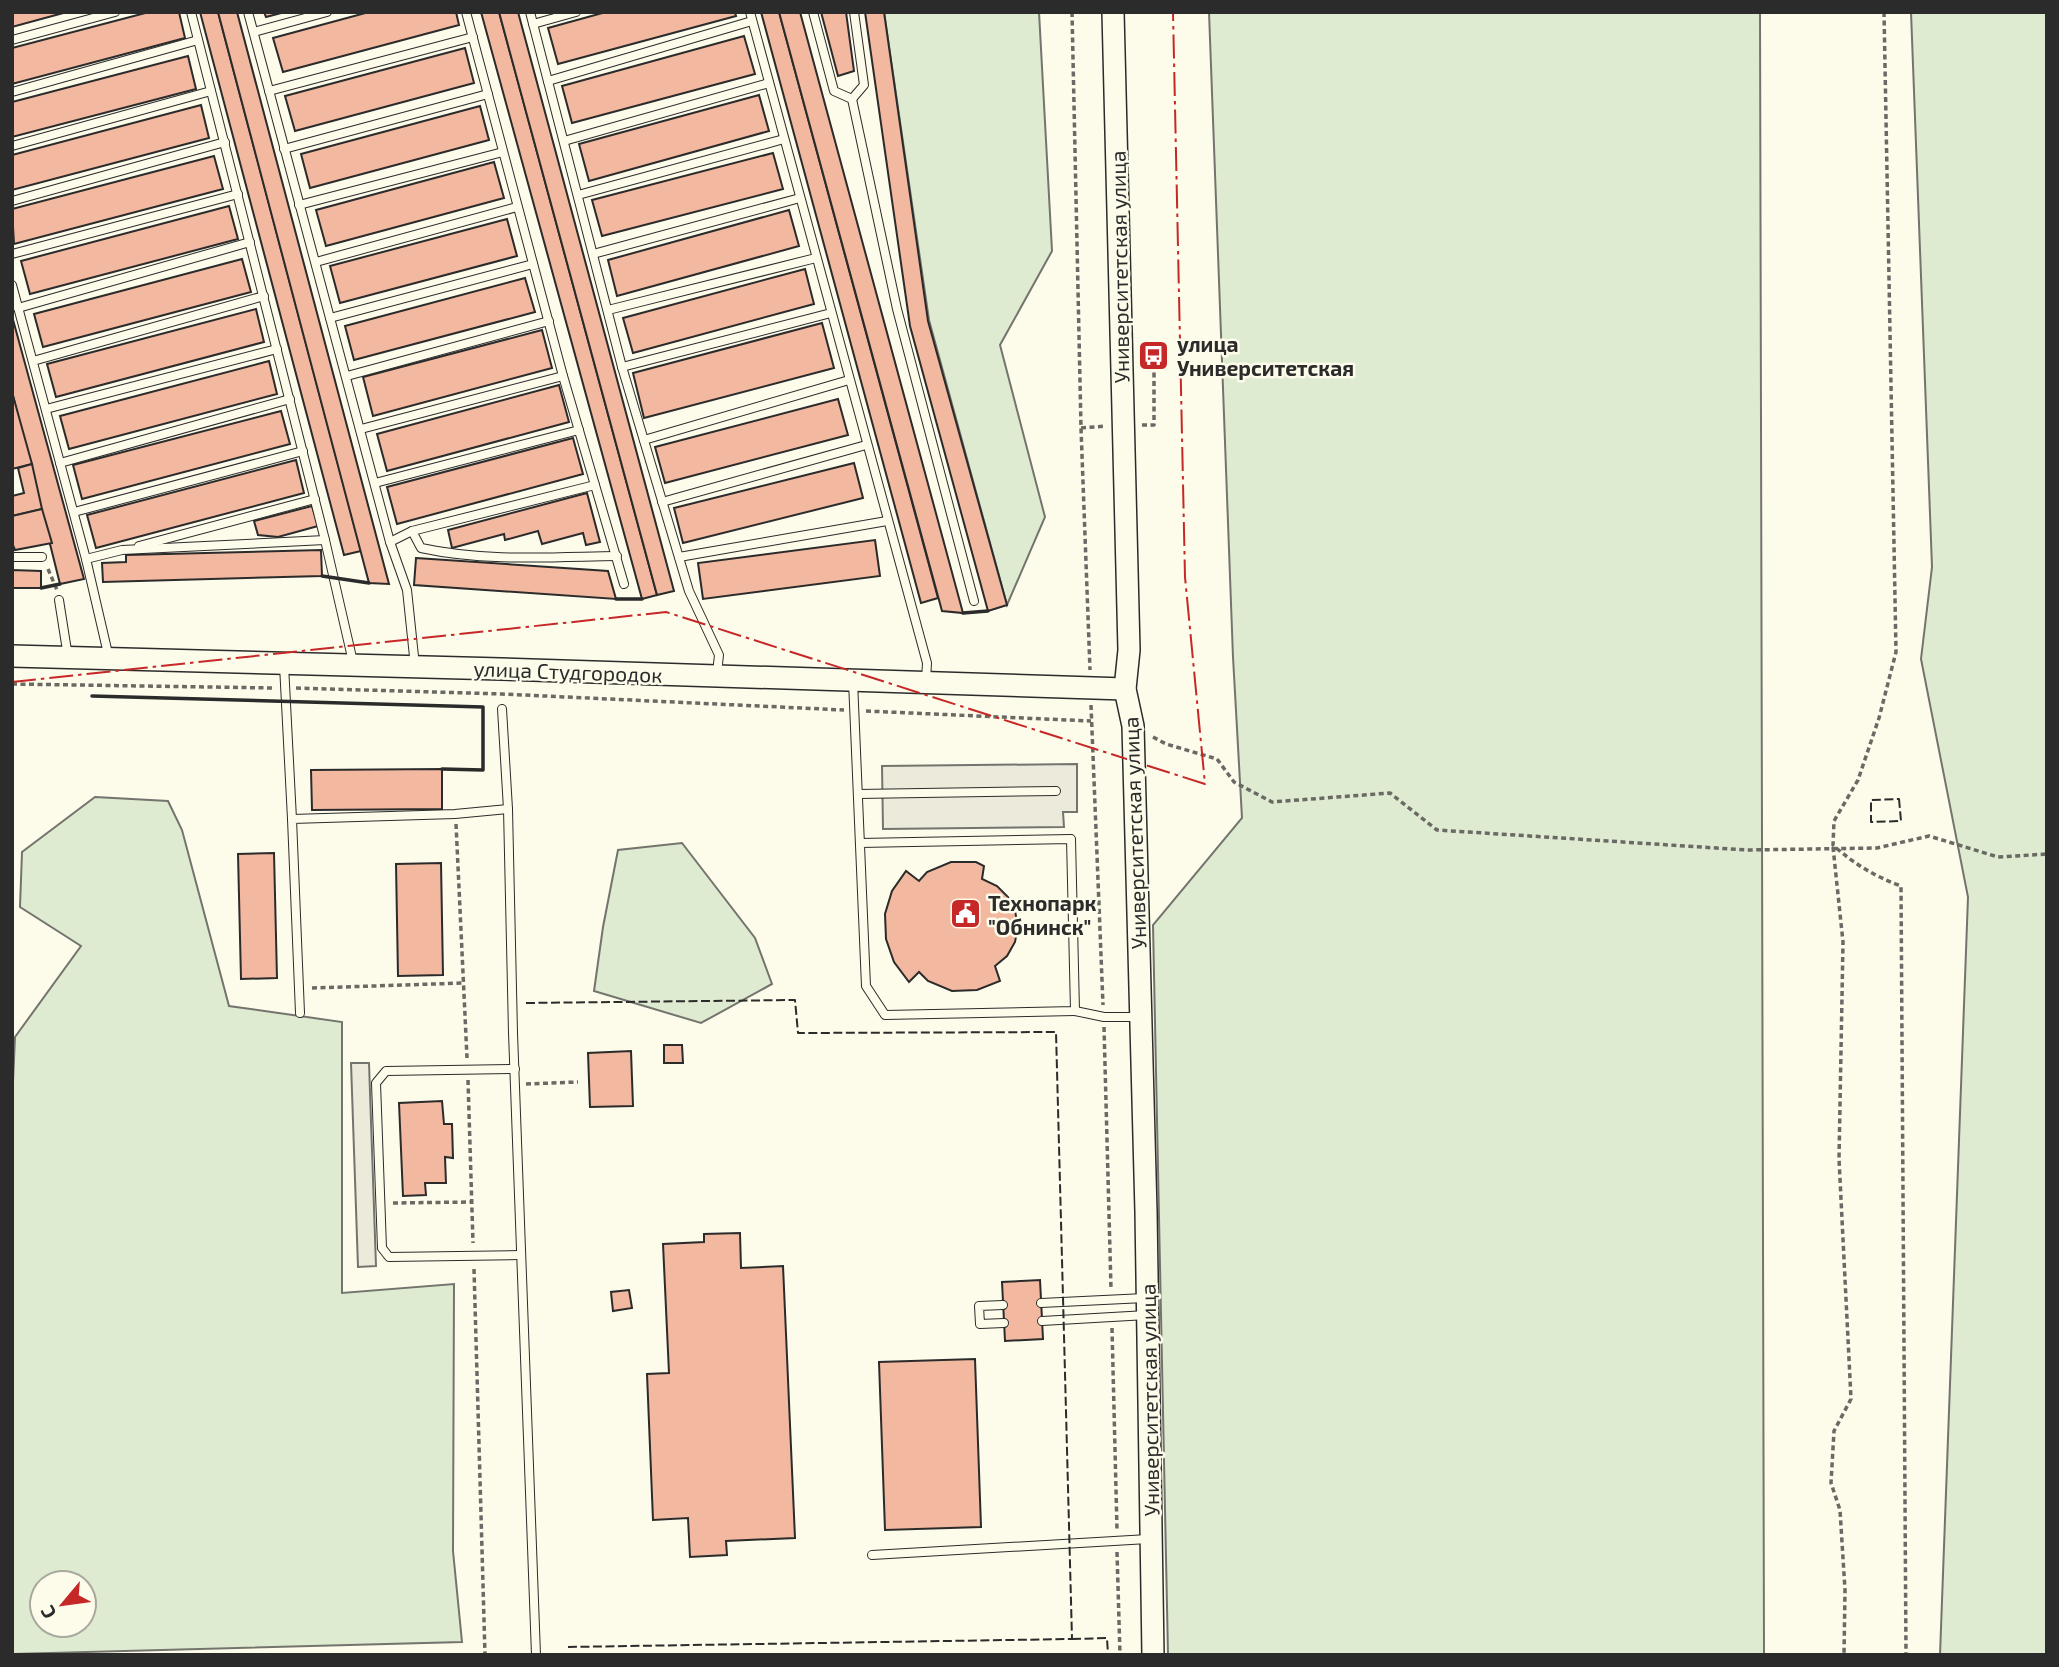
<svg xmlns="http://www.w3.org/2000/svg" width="2059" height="1667" viewBox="0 0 2059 1667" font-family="'Exo 2',sans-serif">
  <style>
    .green { fill: #deebd1; stroke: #74746e; stroke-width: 2; fill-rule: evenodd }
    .parking { fill: #eceadb; stroke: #74746e; stroke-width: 2 }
    .building { fill: #f2b8a0; stroke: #2b2b2b; stroke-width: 2 }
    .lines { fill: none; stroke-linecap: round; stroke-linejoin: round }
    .service-casing { stroke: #2b2b2b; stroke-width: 10 }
    .tertiary-casing { stroke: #2b2b2b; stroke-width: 24 }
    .path { stroke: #6a6964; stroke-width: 3.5; stroke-dasharray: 5 3.5; stroke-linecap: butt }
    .service { stroke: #fdfbea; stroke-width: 8 }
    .tertiary { stroke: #fdfbea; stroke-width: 21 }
    .fence { stroke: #2b2b2b; stroke-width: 2; stroke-dasharray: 9 3.5; stroke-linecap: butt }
    .wall { stroke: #2b2b2b; stroke-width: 3.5 }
    .power { stroke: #c62828; stroke-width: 2; stroke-dasharray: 24 5 3.5 5; stroke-linecap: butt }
    .labels { text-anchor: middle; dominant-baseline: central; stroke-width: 5; stroke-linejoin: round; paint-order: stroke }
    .street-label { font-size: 21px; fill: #2b2b2b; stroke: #fdfbea }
    .poi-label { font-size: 21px; font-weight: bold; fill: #2b2b2b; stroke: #fdfbea; text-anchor: start }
  </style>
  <rect width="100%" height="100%" fill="#fdfbea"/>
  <g class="green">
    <path d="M884,12H1039L1052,251L1000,345L1045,517L1007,605L929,320Z"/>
    <path d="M1209,12H1760L1764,1655H1168L1153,925L1242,818L1233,657Z"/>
    <path d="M1911,12H2047V1655H1940L1968,897L1921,659L1932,567Z"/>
    <path d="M95,797L168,801L182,830L229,1006L342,1022V1293L454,1284L453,1551L462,1642L12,1654V1104L15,1037L81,946L20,907L22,852ZM42,1583H84V1625H42Z"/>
    <path d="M682,843L755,938L772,984L701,1023L594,991L603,927L618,850Z"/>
  </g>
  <g class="parking">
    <path d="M1077,764V812H1063L1064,827L883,829L882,766Z"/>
    <path d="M351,1063H369L376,1266L358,1267Z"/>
  </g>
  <g class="building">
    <path d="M12,12H67L12,27Z"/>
    <path d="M149,12H179L185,38L12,84V48Z"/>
    <path d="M200,12H218L361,551L344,555Z"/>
    <path d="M218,12H237L389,584L369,583Z"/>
    <path d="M264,12H285L266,17Z"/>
    <path d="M369,12H456L459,25L283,72L273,38Z"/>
    <path d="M481,12H499L657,595L642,599Z"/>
    <path d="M499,12H518L674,591L657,595Z"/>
    <path d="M606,12H735L736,16L558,64L548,28Z"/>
    <path d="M761,12H779L938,598L921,603Z"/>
    <path d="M779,12H800L963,613L942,611Z"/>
    <path d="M821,12H846L854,71L838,76Z"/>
    <path d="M865,12H884L928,321L1007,605L988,611L910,326Z"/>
    <path d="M744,36L755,74L572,123L562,86Z"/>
    <path d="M465,48L474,83L295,131L285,96Z"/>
    <path d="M188,56L196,89L12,137V102Z"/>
    <path d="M759,95L769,131L589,181L579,144Z"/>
    <path d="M201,105L209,138L12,190V155Z"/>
    <path d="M480,106L489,140L310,188L301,154Z"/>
    <path d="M773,153L783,189L602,236L592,200Z"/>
    <path d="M214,156L223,189L14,244L12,209Z"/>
    <path d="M494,162L504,198L326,246L316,210Z"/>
    <path d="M229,206L238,239L30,294L21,261Z"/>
    <path d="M789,210L799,246L617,296L608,260Z"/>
    <path d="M507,219L517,256L340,303L330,266Z"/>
    <path d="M242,259L251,292L43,347L34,314Z"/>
    <path d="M805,269L814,304L633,353L623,318Z"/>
    <path d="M525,278L535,312L354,360L345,326Z"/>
    <path d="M256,309L264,342L56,397L47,364Z"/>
    <path d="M12,316L84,579L60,584L12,392Z"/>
    <path d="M822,323L834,368L644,418L633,373Z"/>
    <path d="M542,330L552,368L373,416L363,377Z"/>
    <path d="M269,361L277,394L69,449L60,416Z"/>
    <path d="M559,385L569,422L387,471L377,434Z"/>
    <path d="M12,392L32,464L12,469Z"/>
    <path d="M838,399L848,435L665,483L655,447Z"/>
    <path d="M281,411L290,444L82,499L73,465Z"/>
    <path d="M573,438L583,474L397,524L387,487Z"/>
    <path d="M296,460L304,493L96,548L87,515Z"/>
    <path d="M854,463L863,498L683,543L674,508Z"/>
    <path d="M32,464L42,509L12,516V496L24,493L18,468Z"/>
    <path d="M587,493L600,542L586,545L583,533L542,544L538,531L505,540L504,534L452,548L448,530Z"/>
    <path d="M312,506L318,526L278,537L258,535L254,521Z"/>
    <path d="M42,509L52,543L15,550L12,543V516Z"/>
    <path d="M875,540L880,576L703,599L698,563Z"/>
    <path d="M321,550L322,576L103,582L102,563L126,562V555Z"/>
    <path d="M416,558L608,571L616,599L414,585Z"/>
    <path d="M12,570L41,571V588H12Z"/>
    <path d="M442,769V809L312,810L311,770Z"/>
    <path d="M274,853L277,978L241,979L238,854Z"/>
    <path d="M951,862H976L984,866L982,879L997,886L1008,897L1015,911L1018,926L1015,942L1007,956L995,966L1000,981L977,990L952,991L928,981L919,972L909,982L894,962L886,939L885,914L892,891L906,871L919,881L927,872Z"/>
    <path d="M441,863L443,975L398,976L396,864Z"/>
    <path d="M664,1045H682L683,1063H664Z"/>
    <path d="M631,1051L633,1106L590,1107L588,1053Z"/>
    <path d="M442,1101L444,1124H452L453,1158L445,1157L446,1183H425L426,1195L403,1196L399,1103Z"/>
    <path d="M740,1233L741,1268L783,1266L795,1538L726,1541L727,1555L690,1557L688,1518L653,1520L647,1374L669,1373L663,1244L704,1242V1234Z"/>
    <path d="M1040,1280L1043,1339L1005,1341L1002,1282Z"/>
    <path d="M629,1290L632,1308L613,1311L611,1292Z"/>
    <path d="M975,1359L981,1527L885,1530L879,1362Z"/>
  </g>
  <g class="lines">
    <defs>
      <g id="service">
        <path d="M191,12L325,540"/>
        <path d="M248,12L390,542L407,590L415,666"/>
        <path d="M466,12L563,376L624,584"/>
        <path d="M530,12L622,367L689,591L719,655L717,673"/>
        <path d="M750,12L927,663L926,680"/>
        <path d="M813,12L834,91L852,99L864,85L854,12"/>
        <path d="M533,24L576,12"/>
        <path d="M254,32L327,12"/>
        <path d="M12,40L115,12"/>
        <path d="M548,81L752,21"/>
        <path d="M269,91L473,37"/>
        <path d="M12,92L198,40"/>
        <path d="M852,99L897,309L974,601"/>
        <path d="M564,141L769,83"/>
        <path d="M12,146L211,91"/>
        <path d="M284,149L488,94"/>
        <path d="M578,195L784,139"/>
        <path d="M12,201L225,142"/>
        <path d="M299,205L503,152"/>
        <path d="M12,254L238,194"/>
        <path d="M593,254L800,198"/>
        <path d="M316,262L517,207"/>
        <path d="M12,285L86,559"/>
        <path d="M18,308L250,242"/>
        <path d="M608,310L816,258"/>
        <path d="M330,318L533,264"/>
        <path d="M33,361L264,296"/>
        <path d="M622,367L831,313"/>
        <path d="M347,376L549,321"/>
        <path d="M46,409L277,349"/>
        <path d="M361,429L563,376"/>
        <path d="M644,440L849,380"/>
        <path d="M60,463L290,399"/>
        <path d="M375,483L579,430"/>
        <path d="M662,502L866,445"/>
        <path d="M74,512L303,451"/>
        <path d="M412,531L421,548C485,562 552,557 617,556"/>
        <path d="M390,542L412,531L595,485"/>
        <path d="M139,546L315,499"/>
        <path d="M12,557H42"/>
        <path d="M679,557L887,521"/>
        <path d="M59,600L68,657"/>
        <path d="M109,658L86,559L122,550L325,540L353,662"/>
        <path d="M284,665L292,819"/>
        <path d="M853,681L866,986L885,1015L1075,1011L1071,839L860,843"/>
        <path d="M502,709L508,809L513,1033L536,1655"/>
        <path d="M858,794L1056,791"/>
        <path d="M1075,1011L1104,1017H1138"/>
        <path d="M300,1013L292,819L455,814L508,809"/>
        <path d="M515,1069L386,1071L376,1083L382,1248L389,1257L521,1255"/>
        <path d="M1041,1303L1145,1298"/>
        <path d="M1003,1305L979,1306L980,1324L1004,1323"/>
        <path d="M1042,1321L1147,1315"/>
        <path d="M872,1555L1148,1539"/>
      </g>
      <g id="tertiary">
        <path d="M1113,12L1129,650L1125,689L1133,726L1146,1212L1153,1655"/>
        <path d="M12,656L501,669L1125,689"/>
      </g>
    </defs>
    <use href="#service" class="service-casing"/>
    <use href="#tertiary" class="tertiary-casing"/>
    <g class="path">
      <path d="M1072,12L1081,428L1090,670"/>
      <path d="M1884,12L1896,652L1879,718L1858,780L1834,821L1833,845C1854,864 1874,876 1901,886L1906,1655"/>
      <path d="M1142,425H1154V355"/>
      <path d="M1081,428L1106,426"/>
      <path d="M48,569L57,590"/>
      <path d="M12,684L274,688"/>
      <path d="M296,688L502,694L844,710"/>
      <path d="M1091,705L1103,1005"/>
      <path d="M866,711L1091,721"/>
      <path d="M1153,737L1166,744L1217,759L1234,782L1272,802L1390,793L1437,830L1747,850L1877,848L1929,836L1998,857L2047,854"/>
      <path d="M456,824L467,1058"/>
      <path d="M1833,847L1843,942L1839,1159L1851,1399L1834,1431L1831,1483L1840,1510L1845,1590L1844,1655"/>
      <path d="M312,988L464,983"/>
      <path d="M1104,1027L1111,1289"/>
      <path d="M468,1080L473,1243"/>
      <path d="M526,1084L578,1082"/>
      <path d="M393,1203L472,1202"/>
      <path d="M474,1269L485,1655"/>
      <path d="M1112,1328L1117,1530"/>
      <path d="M1117,1552L1120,1655"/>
    </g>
    <use href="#service" class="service"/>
    <use href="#tertiary" class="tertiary"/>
    <g class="fence">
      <path d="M1899,799L1901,821L1871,822V800Z"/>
      <path d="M526,1003L795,1000L798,1033L1056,1032L1072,1639L568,1647"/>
      <path d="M1072,1639L1107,1638L1108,1655"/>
    </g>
    <g class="wall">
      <path d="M322,576L369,583"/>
      <path d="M41,588L60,584"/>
      <path d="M616,599H642"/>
      <path d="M963,613L988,611"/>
      <path d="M92,696L483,707V770L442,769"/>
    </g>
    <path class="power" d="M12,682L666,612L1205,784L1185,577L1173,12"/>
  </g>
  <defs>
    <symbol id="bus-square" viewBox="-11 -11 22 22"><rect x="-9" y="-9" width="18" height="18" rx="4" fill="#c62828" stroke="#fdfbea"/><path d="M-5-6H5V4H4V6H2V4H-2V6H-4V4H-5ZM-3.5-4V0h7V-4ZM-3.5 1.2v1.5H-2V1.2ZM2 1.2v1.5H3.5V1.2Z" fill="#fff"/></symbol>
    <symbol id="civic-square" viewBox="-11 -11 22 22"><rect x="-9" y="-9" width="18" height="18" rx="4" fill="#c62828" stroke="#fdfbea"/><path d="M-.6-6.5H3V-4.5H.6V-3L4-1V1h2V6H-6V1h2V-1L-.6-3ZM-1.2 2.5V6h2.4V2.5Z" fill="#fff"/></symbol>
  </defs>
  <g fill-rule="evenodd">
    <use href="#bus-square" x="1136" y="338" width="35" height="35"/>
    <use href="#civic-square" x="948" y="896" width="35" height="35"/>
  </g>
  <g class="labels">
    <g class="street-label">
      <text transform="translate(1119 267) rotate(-91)">Университетская улица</text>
      <text transform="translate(568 671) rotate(2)">улица Студгородок</text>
      <text transform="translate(1134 833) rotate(-92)">Университетская улица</text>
      <text transform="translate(1149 1400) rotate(-91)">Университетская улица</text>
    </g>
    <g class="poi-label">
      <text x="1177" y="343">улица<tspan x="1177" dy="24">Университетская</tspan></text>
      <text x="988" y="902">Технопарк<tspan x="988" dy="24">"Обнинск"</tspan></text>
    </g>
  </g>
  <rect width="2059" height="1667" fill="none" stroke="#2b2b2b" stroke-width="28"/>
  <g transform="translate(63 1604) rotate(241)"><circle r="33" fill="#fdfbea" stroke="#a9a89e" stroke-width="2"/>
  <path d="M0-5L12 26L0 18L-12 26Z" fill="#c62828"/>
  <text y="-10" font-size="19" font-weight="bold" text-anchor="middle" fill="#2b2b2b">С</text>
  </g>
</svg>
